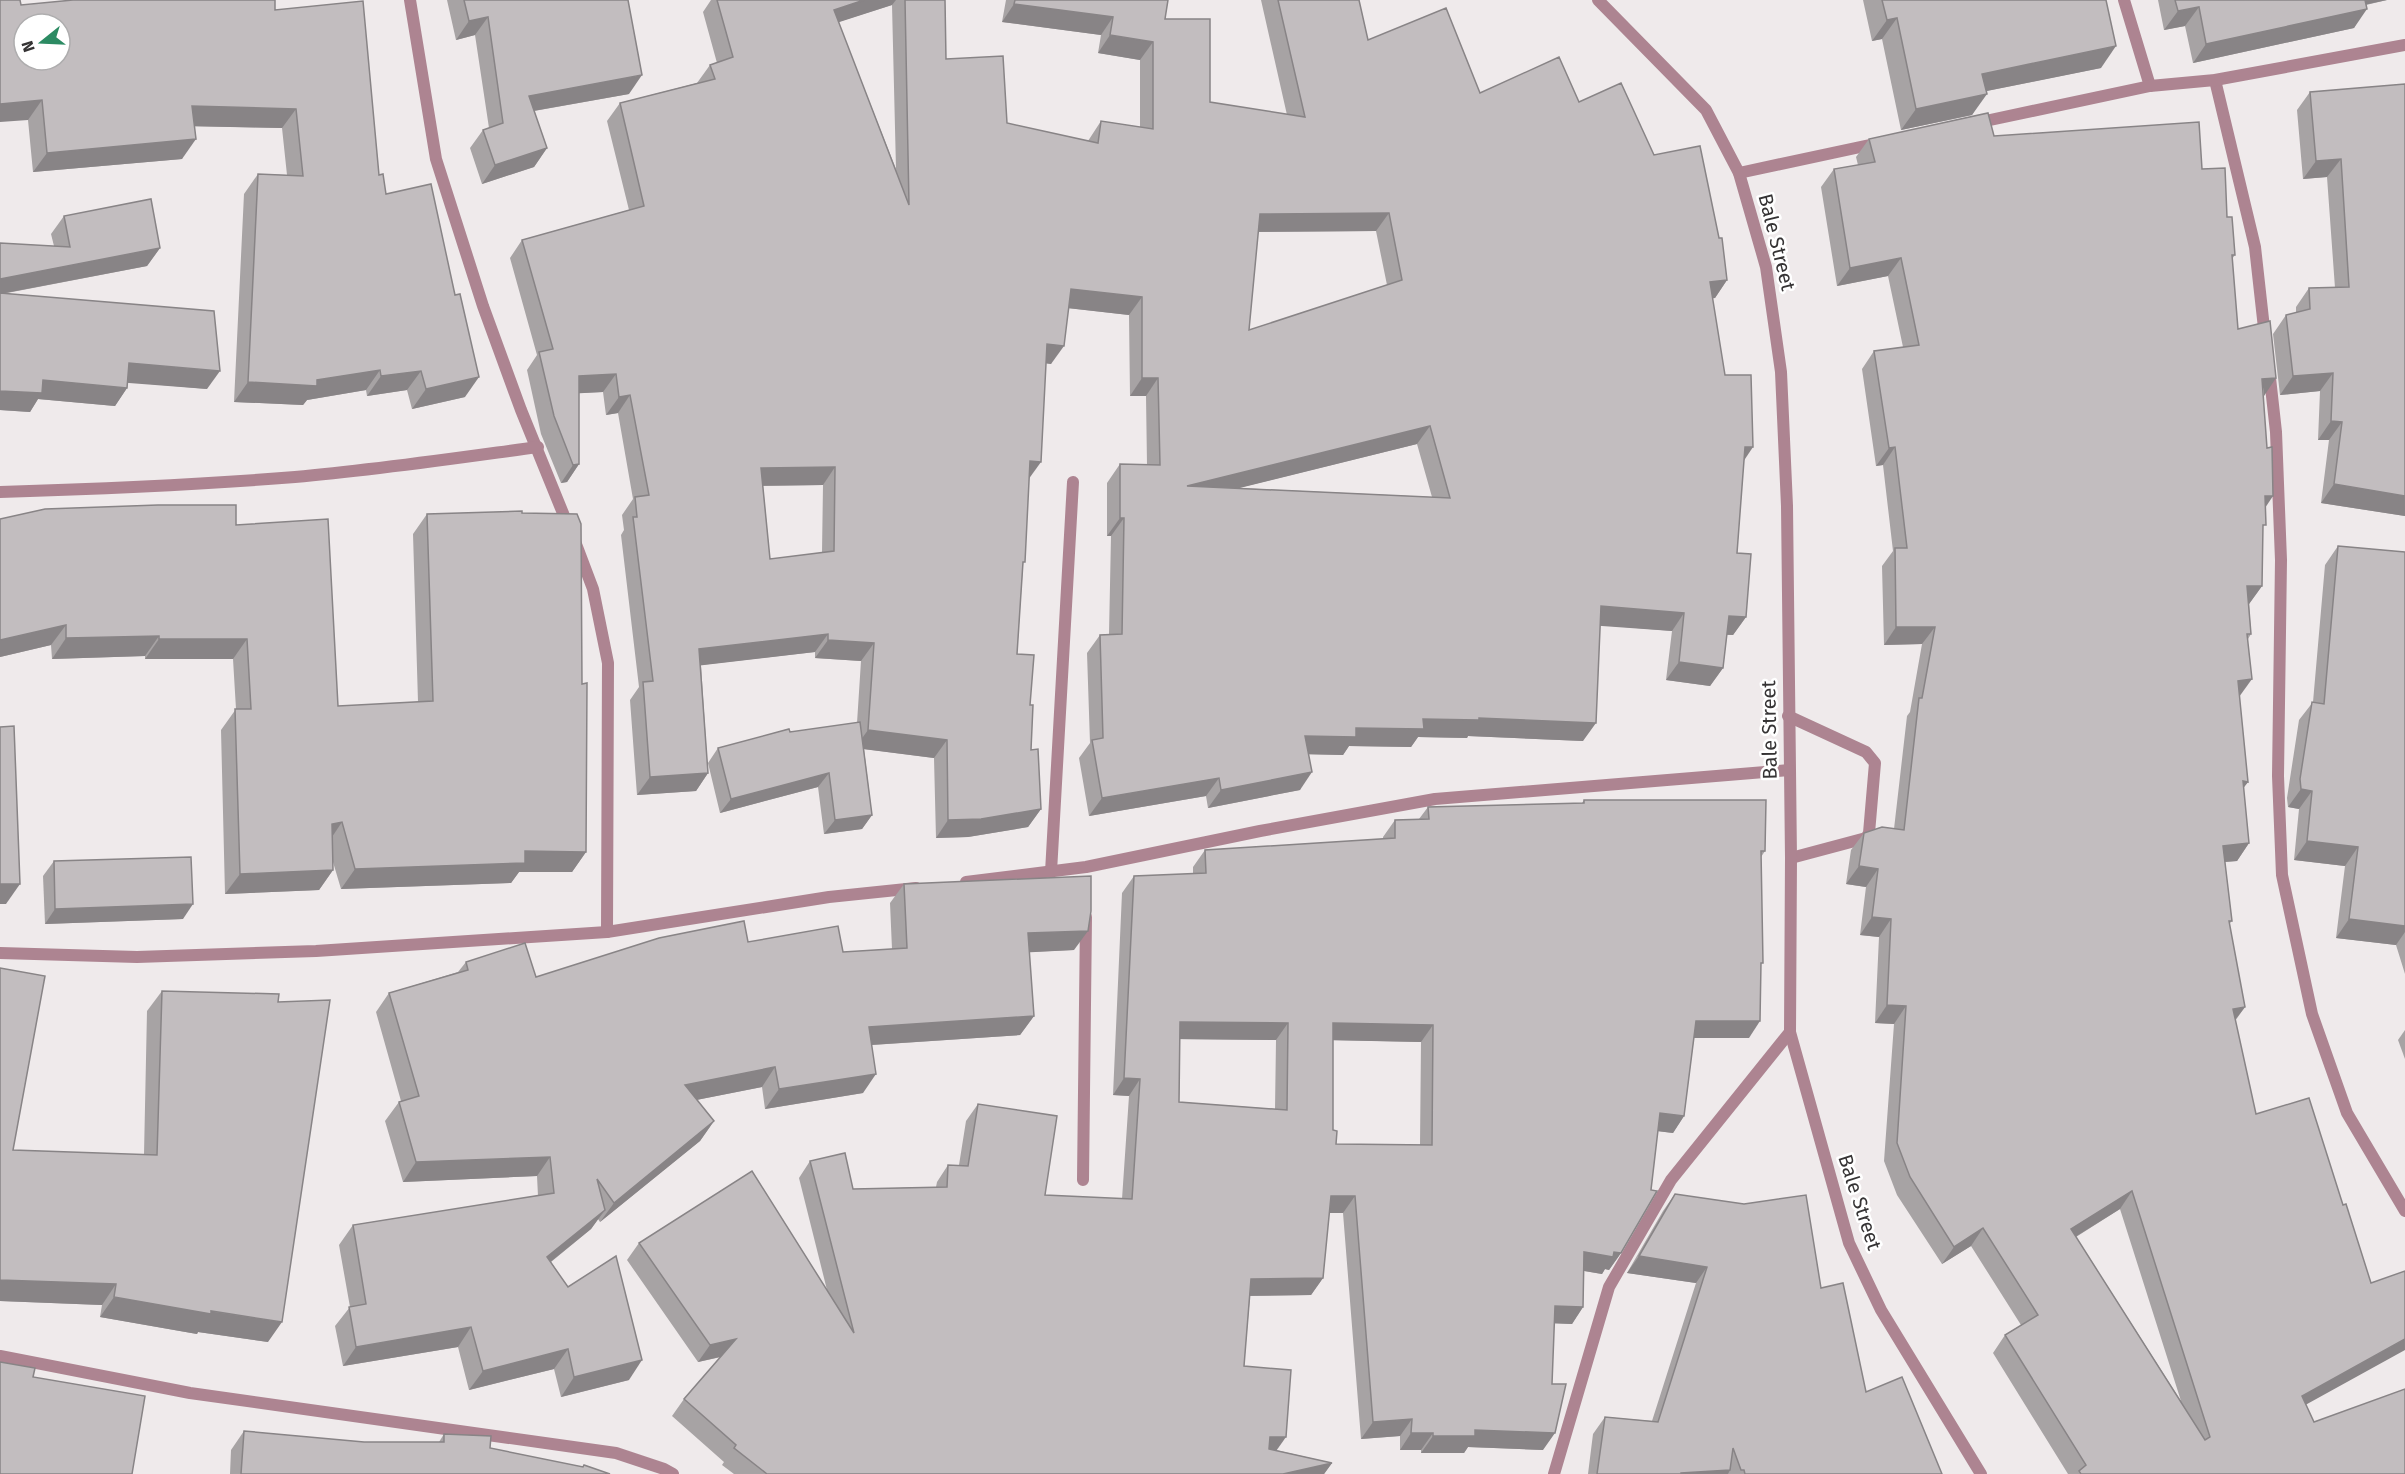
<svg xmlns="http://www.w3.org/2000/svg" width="2405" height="1474" viewBox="0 0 2405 1474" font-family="'Fira Sans',sans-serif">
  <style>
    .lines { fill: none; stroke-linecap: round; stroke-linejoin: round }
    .lane { stroke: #ad8491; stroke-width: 12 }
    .street { stroke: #ad8491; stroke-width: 12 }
    .wall { fill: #a7a3a4; fill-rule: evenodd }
    .shaded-wall { fill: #888486 }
    .building { fill: #c2bdbf; stroke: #888486; stroke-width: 1.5; fill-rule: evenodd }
    .labels { text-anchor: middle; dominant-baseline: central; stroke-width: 5; stroke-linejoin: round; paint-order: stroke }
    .street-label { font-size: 20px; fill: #353334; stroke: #fff }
  </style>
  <rect width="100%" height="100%" fill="#efeaeb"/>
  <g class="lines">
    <path class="lane" d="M1788,716L1866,752L1875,763L1869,833L1866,838L1791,858"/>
    <g class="street">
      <path d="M410,0L436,159L483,306L521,410L569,528"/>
      <path d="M1598,0L1706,110L1739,173L1766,267L1781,372L1787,506L1791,858L1790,1032L1849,1243L1881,1310L1981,1474"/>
      <path d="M2124,0L2150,86"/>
      <path d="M2215,80L2255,247L2265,337"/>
      <path d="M1976,123L2150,86L2215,80L2405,45"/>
      <path d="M1739,173L1879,143"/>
      <path d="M2269,369L2276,432L2281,560L2278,776L2282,875L2312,1014L2347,1113L2405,1211"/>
      <path d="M0,492C98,489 197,485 295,477C376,470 457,458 538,447"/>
      <path d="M576,544L593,589L608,663L607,932"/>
      <path d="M1051,872L1073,482"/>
      <path d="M966,882L1086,867L1260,831L1435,799L1789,770"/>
      <path d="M0,953L137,957L316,951L607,932L829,897L916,888"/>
      <path d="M1083,1180L1086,917"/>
      <path d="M0,1356L190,1393L616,1453L664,1469L673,1474"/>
      <path d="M1554,1474L1609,1287L1671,1180L1790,1032"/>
    </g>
  </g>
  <g class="wall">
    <path d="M447,0H628L629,94L534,111L547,148L534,167L482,184L470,148L483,130L489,128L475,35L456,40Z"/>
    <path d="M711,0H945L946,59L1007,123L1088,141L1101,121L1140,127V60L1098,53L1101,35L1002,22L1006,0H1168L1165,19L1210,102L1287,115L1261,0H1359L1368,40L1480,93L1579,102L1654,155L1727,280L1715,298H1712L1725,375L1744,460L1737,553L1746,617L1733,635H1727L1723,668L1710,686L1666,680L1672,631L1600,625L1583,741L1468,736L1467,738L1418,737L1411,747L1349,746L1343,755L1309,754L1300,790L1208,808L1206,796L1089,816L1079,758L1090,743L1087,653L1100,635L1109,634L1111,536H1107V483L1120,464L1147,465L1146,396H1130L1129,315L1068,308L1051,364L1046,363L1029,478L1017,654L1030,705L1031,750L1041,809L1028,827L968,837L936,838L934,758L864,749L872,815L862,829L824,834L818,787L720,813L708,763L718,748L790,732L857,723L861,661L815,658V652L701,665L708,773L696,791L637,795L630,700L639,687L621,535L624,530L622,515L633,499L618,413L606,415L603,392L579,393V464L567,482L561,483L541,434L527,370L537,355L510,258L522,240L629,210L607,121L620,103L697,83L710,65L717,63L703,12ZM892,5L896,169L838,22ZM1376,231L1387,285L1249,330L1258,232ZM1417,444L1432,497L1238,488ZM823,485L822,553L770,559L763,486Z"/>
    <path d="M1863,0H2106L2101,68L1986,91L1972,115L1901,130L1882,39L1872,41Z"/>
    <path d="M2158,0H2387L2366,5L2354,28L2193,63L2185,26L2164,30Z"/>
    <path d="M21,5L275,10L379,175L465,397L412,409L407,390L367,396L366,390L307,400L303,405L234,402L244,194L258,174L287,175L282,128L194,126L182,159L33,172L28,120Z"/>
    <path d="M2405,84V516L2321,503L2329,440H2318L2320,391L2280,395L2273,334L2286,315L2296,313V307L2309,288H2335L2327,177L2303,179L2297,110L2310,92Z"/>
    <path d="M1994,136L2202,169L2227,217L2235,255L2232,259L2238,329L2263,396L2266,507L2262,529V586L2249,604L2251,634L2248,639L2239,697L2248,782L2243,788L2249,843L2237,861L2225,862L2232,921L2229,924L2245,1007L2235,1021L2306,1405L2314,1422L2405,1474H2068L1993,1353L2005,1335L2021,1325L1971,1246L1942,1264L1897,1195L1884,1161L1894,1024L1875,1023L1879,937L1860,935L1866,887L1846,884L1851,850L1864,833L1894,829L1907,716L1910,712L1922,644L1884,645L1882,566L1893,551L1883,465L1876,466L1862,369L1874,351L1903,347L1888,276L1837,286L1821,187L1834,169L1858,165L1856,157L1869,139ZM2120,1209L2181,1401L2076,1237Z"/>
    <path d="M64,216L160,248L147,266L7,293L207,389L128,382L127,388L115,406L38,399L30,412L0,410V243L54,246L51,234Z"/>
    <path d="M522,513L582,684L586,852L572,872H519L511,883L341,889L333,862V870L319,890L225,894L221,730L236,709L233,659H145V656L52,659L51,645L0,657V519L236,525L338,706L418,702L413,534L427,514Z"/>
    <path d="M2338,546L2405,552V974L2396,945L2336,938L2345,866L2294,860L2299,809L2288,807L2287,798L2299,720L2313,702L2325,565Z"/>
    <path d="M1584,800L1765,851L1761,857V965L1749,1038H1694L1684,1116L1673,1133L1658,1131L1621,1253L1609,1270L1605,1269L1602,1274L1584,1271L1583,1307L1572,1324L1554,1323L1543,1450L1468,1447L1464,1453H1421V1450H1400V1436L1361,1439L1343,1213H1329L1323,1278L1311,1295L1250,1296L1244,1366L1276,1450L1332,1463L1324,1474H734L722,1465L724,1462L672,1416L684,1399L721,1357L698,1362L627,1260L639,1243L827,1290L799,1178L810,1161L853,1189L936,1187L937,1182L948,1165H959L966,1121L978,1104L1045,1195L1122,1199L1129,1096L1113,1095L1122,893L1134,876L1193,874V867L1205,850L1383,839V837L1395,820L1419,819L1428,807L1582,803ZM1180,1039L1276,1040L1275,1109L1179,1102ZM1333,1040L1421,1042L1420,1145L1336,1144L1333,1130Z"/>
    <path d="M54,861L183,919L45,924L43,876Z"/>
    <path d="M904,884L1074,950L1029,952L1034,1016L1020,1035L872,1045L863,1093L765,1109L762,1087L696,1100L714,1121L700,1141L600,1222L598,1219L591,1229L551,1262L629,1380L561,1397L554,1369L469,1390L458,1347L343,1366L335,1326L350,1307L339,1245L353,1225L538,1196L537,1176L403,1182L385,1121L399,1102L401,1101L376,1012L389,993L458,972L466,962L536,977L748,942L843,952L892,949L890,903Z"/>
    <path d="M0,968L13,1150L144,1155L147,1011L162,991L268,1342L198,1332L197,1334L100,1317L102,1305L0,1301Z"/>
    <path d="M2405,1030V1059L2398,1040Z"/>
    <path d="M1675,1194L1821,1288L1866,1392L1942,1474H1588L1593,1434L1605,1417L1652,1421L1696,1283L1627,1273L1663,1211Z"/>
    <path d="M244,1431L364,1442H439L444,1434L490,1448L582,1467L584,1465L610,1474H230L231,1450Z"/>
  </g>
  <g class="shaded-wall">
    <path d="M864,0H896L892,5L821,28L834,10Z"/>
    <path d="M2356,0H2387L2350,8Z"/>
    <path d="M1014,4L1113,17L1101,35L1002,22Z"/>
    <path d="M2199,7L2185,26L2164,30L2178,11Z"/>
    <path d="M2367,9L2354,28L2193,63L2206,44Z"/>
    <path d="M488,17L475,35L456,40L469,21Z"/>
    <path d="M1897,18L1882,39L1872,41L1887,20Z"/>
    <path d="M1110,35L1153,42L1140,60L1098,53Z"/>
    <path d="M2116,46L2101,68L1967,95L1982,74Z"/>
    <path d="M642,75L629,94L516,114L529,96Z"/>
    <path d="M1987,94L1972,115L1901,130L1916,109Z"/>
    <path d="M42,100L28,120L0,122V104Z"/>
    <path d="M192,106L296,109L282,128L178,126Z"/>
    <path d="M196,139L182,159L33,172L47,153Z"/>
    <path d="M547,148L534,167L482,184L495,165Z"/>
    <path d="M2341,159L2327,177L2303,179L2316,161Z"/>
    <path d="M1389,213L1376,231L1247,232L1260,214Z"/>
    <path d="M160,248L147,266L0,294V279Z"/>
    <path d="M1901,258L1888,276L1837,286L1850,268Z"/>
    <path d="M1727,280L1715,298L1697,301L1710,282Z"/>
    <path d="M1071,289L1142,297L1129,315L1058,307Z"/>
    <path d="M1047,344L1064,346L1051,364L1034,362Z"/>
    <path d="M129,363L220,371L207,389L116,382Z"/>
    <path d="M380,370L366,390L307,400L303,405L234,402L248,382L317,380Z"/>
    <path d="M421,371L407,390L367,396L381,376Z"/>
    <path d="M2333,373L2320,391L2280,395L2293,376Z"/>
    <path d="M616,374L603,392L566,394L579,376Z"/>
    <path d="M479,377L465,397L412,409L426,389Z"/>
    <path d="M1142,378H1158L1146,396H1130Z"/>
    <path d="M2276,378L2264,396L2262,379Z"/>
    <path d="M43,380L127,388L115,406L38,399L30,412L0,410V391Z"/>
    <path d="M630,395L618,413L606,415L619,397Z"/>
    <path d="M2331,421L2342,422L2329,440H2318Z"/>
    <path d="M1430,426L1417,444L1175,504L1187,486Z"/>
    <path d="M1745,447H1753L1741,465Z"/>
    <path d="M1895,447L1883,465L1876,466L1889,448Z"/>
    <path d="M1030,461L1041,462L1028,480Z"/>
    <path d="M579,464L567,482L561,483L573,465Z"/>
    <path d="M835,467L823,485L748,486L761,468Z"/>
    <path d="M2334,484L2405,496V516L2321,503Z"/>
    <path d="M2265,496H2273L2261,514Z"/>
    <path d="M1120,518H1124L1111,536H1107Z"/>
    <path d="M2247,586H2262L2249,604H2235Z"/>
    <path d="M1601,606L1684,613L1672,631L1588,625Z"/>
    <path d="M1729,616L1746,617L1733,635L1716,634Z"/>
    <path d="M66,625L51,645L0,657V640Z"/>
    <path d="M1896,627H1935L1922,644L1884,645Z"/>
    <path d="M828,634L815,652L687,667L699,649Z"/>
    <path d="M159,636L145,656L52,659L66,638Z"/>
    <path d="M159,639H247L233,659H145Z"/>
    <path d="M828,640L874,643L861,661L815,658Z"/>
    <path d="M1679,662L1723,668L1710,686L1666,680Z"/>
    <path d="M2252,679L2239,697L2238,681Z"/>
    <path d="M1479,718L1596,723L1583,741L1468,736L1467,738L1418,737L1411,747L1349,746L1343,755L1292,754L1305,736L1423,719Z"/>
    <path d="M868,730L947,740L934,758L855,748Z"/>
    <path d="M1312,772L1300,790L1208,808L1221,790Z"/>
    <path d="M708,773L696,791L637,795L650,777Z"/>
    <path d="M829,773L818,787L720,813L731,799Z"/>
    <path d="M1219,778L1206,796L1089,816L1102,798Z"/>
    <path d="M2243,781L2248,782L2235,799Z"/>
    <path d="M2301,789L2312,791L2299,809L2288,807Z"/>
    <path d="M1041,809L1028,827L968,837L936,838L948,820Z"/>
    <path d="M872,815L862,829L824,834L835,820Z"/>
    <path d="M342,822L328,843L332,824Z"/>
    <path d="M2307,841L2358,847L2345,866L2294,860Z"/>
    <path d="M2249,843L2237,861L2210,863L2223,846Z"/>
    <path d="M525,851L586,852L572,872H519L511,883L341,889L355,869Z"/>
    <path d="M1859,866L1878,869L1866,887L1846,884Z"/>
    <path d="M333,870L319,890L225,894L240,874Z"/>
    <path d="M0,884H20L6,904H0Z"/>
    <path d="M193,904L183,919L45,924L55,909Z"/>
    <path d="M1872,917L1891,919L1879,937L1860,935Z"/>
    <path d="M2349,919L2405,926V932L2396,945L2336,938Z"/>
    <path d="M1088,931L1074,950L1014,953L1028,933Z"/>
    <path d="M1887,1005L1906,1006L1894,1024L1875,1023Z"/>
    <path d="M2245,1007L2232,1024L2233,1009Z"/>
    <path d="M1034,1016L1020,1035L855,1046L869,1027Z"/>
    <path d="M1696,1021H1760L1749,1038H1684Z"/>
    <path d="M1180,1022L1288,1023L1276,1040L1168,1039Z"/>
    <path d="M1333,1023L1433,1025L1421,1042L1321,1040Z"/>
    <path d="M775,1067L762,1087L671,1105L685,1085Z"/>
    <path d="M876,1074L863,1093L765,1109L779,1089Z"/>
    <path d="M1124,1078L1140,1079L1129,1096L1113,1095Z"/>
    <path d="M1660,1113L1684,1116L1673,1133L1648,1130Z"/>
    <path d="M714,1121L700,1141L600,1222L614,1203Z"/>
    <path d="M550,1157L537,1176L403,1182L416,1162Z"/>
    <path d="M2132,1191L2120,1209L2059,1247L2071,1229Z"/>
    <path d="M1331,1196H1355L1343,1213H1319Z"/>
    <path d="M605,1210L591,1229L533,1276L547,1257Z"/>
    <path d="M1983,1228L1971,1246L1942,1264L1954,1247Z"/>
    <path d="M1584,1252H1614L1621,1253L1609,1270L1605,1269L1602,1274L1573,1269Z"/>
    <path d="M1639,1256L1707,1267L1696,1283L1627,1273Z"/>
    <path d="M1323,1278L1311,1295L1239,1296L1251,1279Z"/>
    <path d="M0,1280L116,1284L102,1305L0,1301Z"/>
    <path d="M114,1297L282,1322L268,1342L198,1332L197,1334L100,1317Z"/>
    <path d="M1555,1306L1583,1307L1572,1324L1543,1323Z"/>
    <path d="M471,1327L458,1347L343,1366L356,1347Z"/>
    <path d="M736,1339L724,1356L698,1362L710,1345Z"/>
    <path d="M2405,1339V1350L2289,1414L2302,1396Z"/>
    <path d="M568,1349L554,1369L469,1390L483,1371Z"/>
    <path d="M642,1360L629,1380L561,1397L574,1377Z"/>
    <path d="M1412,1419L1400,1436L1361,1439L1373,1422Z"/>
    <path d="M1475,1430L1555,1433L1543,1450L1468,1447L1464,1453H1421L1433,1436Z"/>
    <path d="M1411,1433H1433L1421,1450H1400Z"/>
    <path d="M1270,1437H1286L1274,1454H1259Z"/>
    <path d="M1332,1463L1324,1474H1283Z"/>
    <path d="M1730,1470L1728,1474H1681V1473Z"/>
  </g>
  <g class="building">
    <path d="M0,0H20L21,5L73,0H275V10L363,1L379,175L383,174L386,194L431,184L455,295L460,294L479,377L426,389L421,371L381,376L380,370L317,380V386L248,382L258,174L303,176L296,109L192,106L196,139L47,153L42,100L0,104ZM24,24H60V60H24Z"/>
    <path d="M464,0H628L642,75L529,96L547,148L495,165L483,130L503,123L488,17L469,21Z"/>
    <path d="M717,0H864L834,10L909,205L905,0H945L946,59L1003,56L1007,123L1098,143L1101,121L1153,129V42L1110,35L1113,17L1014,4L1015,0H1168L1165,19H1210V102L1305,117L1278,0H1359L1368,40L1446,8L1480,93L1559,57L1579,102L1621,83L1654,155L1700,146L1719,238H1722L1727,280L1710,282L1725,375H1751L1753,447H1745L1737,553L1751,554L1746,617L1729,616L1723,668L1679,662L1684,613L1601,606L1596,723L1479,718V720L1423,719L1424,729L1356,728V737L1305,736L1312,772L1221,790L1219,778L1102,798L1092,740L1103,738L1100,635L1122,634L1124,518H1120V464L1160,465L1158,378H1142V297L1071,289L1064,346L1047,344L1041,462L1030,461L1025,562H1023L1017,654L1034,655L1030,705H1033L1031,750L1038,749L1041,809L981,819L948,820L947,740L868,730L874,643L828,640V634L699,649L708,773L650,777L643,682L653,681L633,517H637L635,497L649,495L630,395L619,397L616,374L579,376V464L573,465L554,416L539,352L553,349L522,240L644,206L620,103L715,79L710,65L733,57ZM1389,213L1402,280L1249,330L1260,214ZM1430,426L1450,498L1187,486ZM835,467L834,551L770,559L761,468Z"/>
    <path d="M1882,0H2106L2116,46L1982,74L1987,94L1916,109L1897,18L1887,20Z"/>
    <path d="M2175,0H2365L2367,9L2206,44L2199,7L2178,11Z"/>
    <path d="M2405,84V496L2334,484L2342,422L2331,421L2333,373L2293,376L2286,315L2310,309L2309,288L2349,287L2341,159L2316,161L2310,92Z"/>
    <path d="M1988,113L1994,136L2199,122L2202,169L2225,168L2227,217H2232L2235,255H2232L2238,329L2270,321L2276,378L2262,379L2267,448L2272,447L2273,496H2265L2266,525H2263L2262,586H2247L2251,634H2247L2252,679L2238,681L2248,782L2243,781L2249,843L2223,846L2232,921H2229L2245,1007L2233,1009L2256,1114L2309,1098L2343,1205L2346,1204L2371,1283L2405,1271V1339L2302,1396L2314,1422L2405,1389V1474H2081L2079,1471L2086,1465L2005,1335L2038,1315L1983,1228L1954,1247L1910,1177L1897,1143L1906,1006L1887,1005L1891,919L1872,917L1878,869L1859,866L1864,833L1882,827L1904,830L1919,698H1922L1935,627H1896L1895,548H1907L1895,447L1889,448L1874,351L1919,345L1901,258L1850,268L1834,169L1875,162L1869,139ZM2132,1191L2210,1437L2205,1440L2071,1229Z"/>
    <path d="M151,199L160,248L0,279V243L70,247L64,216Z"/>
    <path d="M0,293L214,311L220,371L129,363L127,388L43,380L42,393L0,391Z"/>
    <path d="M158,505H236V525L328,519L338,706L433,701L427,514L522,511V513L577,514L581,524L582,684L587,683L586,852L525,851V863L355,869L342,822L332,824L333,870L240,874L235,709H251L247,639H159V636L66,638V625L0,640V519L45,509Z"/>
    <path d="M2338,546L2405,552V926L2349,919L2358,847L2307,841L2312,791L2301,789L2300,779L2312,702L2324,704Z"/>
    <path d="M860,722L872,815L835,820L829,773L731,799L718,748L789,729L790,732Z"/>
    <path d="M14,726L20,884H0V727Z"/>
    <path d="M1584,800H1766L1765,851H1761L1763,963H1761L1760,1021H1696L1684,1116L1660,1113L1651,1190L1657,1191L1621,1253L1614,1252L1613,1257L1584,1252L1583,1307L1555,1306L1552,1384H1566L1555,1433L1475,1430V1436H1433V1433H1411L1412,1419L1373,1422L1355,1196H1331L1323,1278L1251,1279L1244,1366L1291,1370L1286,1437H1270L1269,1449L1332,1463L1283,1474H767L734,1448L736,1445L684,1399L736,1339L710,1345L639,1243L752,1171L854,1333L810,1161L845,1153L853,1189L947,1187L948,1165L968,1166L978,1104L1057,1116L1045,1195L1132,1199L1140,1079L1124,1078L1134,876L1206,873L1205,850L1395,838V820L1429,819L1428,807L1584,803ZM1180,1022L1288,1023L1287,1110L1179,1102ZM1333,1023L1433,1025L1432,1145L1336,1144L1337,1131L1333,1130Z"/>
    <path d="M191,857L193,904L55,909L54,861Z"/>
    <path d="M1091,876V911L1088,931L1028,933L1034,1016L869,1027L876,1074L779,1089L775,1067L685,1085L714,1121L614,1203L597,1179L605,1210L547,1257L568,1287L616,1256L642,1360L574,1377L568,1349L483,1371L471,1327L356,1347L349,1307L366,1304L353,1225L554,1193L550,1157L416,1162L399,1102L419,1096L389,993L468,970L466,962L525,943L536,977L659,938L744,921L748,942L838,926L843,952L907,948L904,884Z"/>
    <path d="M0,968L45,976L13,1150L157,1155L162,991L279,994L278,1002L330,1000L282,1322L211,1311V1314L114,1297L116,1284L0,1280Z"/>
    <path d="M1675,1194L1744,1204L1806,1195L1821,1288L1843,1283L1866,1392L1902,1377L1942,1474H1745L1744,1470H1741L1733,1448L1730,1470L1681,1473V1474H1597L1605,1417L1658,1422L1707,1267L1639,1256Z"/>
    <path d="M0,1362L35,1368L33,1377L145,1396L132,1474H0Z"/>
    <path d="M244,1431L364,1442H444V1434L491,1436L490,1448L583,1467L584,1465L610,1474H241Z"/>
  </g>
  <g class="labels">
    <g class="street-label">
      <text transform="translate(1777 242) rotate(76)">Bale Street</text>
      <text transform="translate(1769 730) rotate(-91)">Bale Street</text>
      <text transform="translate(1860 1202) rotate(72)">Bale Street</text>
    </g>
  </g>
  <g transform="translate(42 42) rotate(252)"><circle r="28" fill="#ffffff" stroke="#aeadae" stroke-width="1.5"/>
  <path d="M0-4.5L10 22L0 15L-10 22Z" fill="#2c8b63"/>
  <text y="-9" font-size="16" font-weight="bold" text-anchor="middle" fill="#353334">N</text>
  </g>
</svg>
